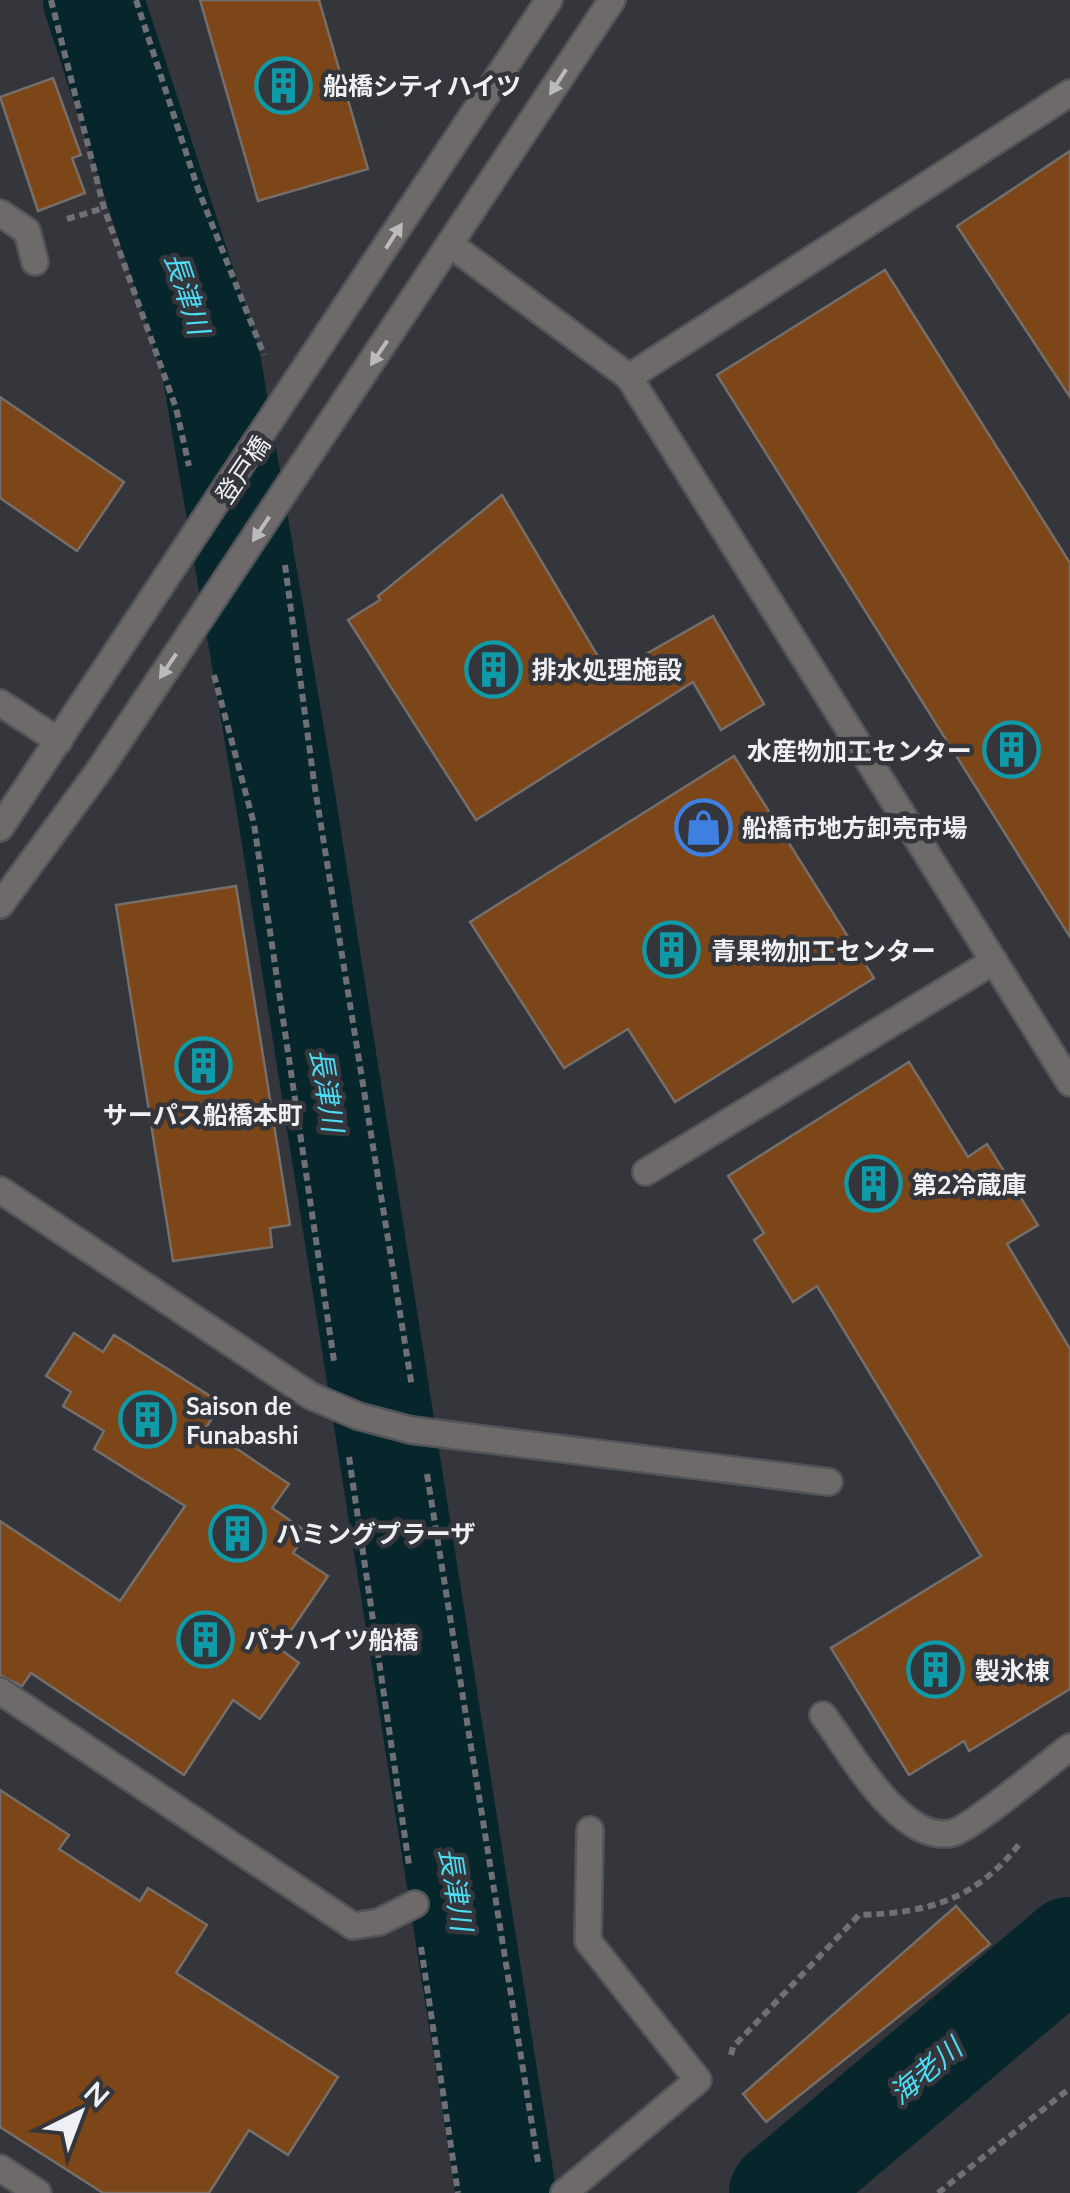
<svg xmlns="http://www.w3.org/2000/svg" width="1070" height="2193" viewBox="0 0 1070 2193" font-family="Lato,'Noto Sans JP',sans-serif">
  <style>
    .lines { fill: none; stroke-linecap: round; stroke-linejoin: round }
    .river { stroke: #06262b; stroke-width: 100 }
    .building { fill: #7c4619; stroke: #756e69; stroke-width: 2.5 }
    .service-casing { stroke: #525459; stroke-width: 30 }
    .minor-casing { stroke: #525459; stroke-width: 30 }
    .tertiary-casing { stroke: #525459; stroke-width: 30 }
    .path { stroke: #6e7075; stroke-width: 6; stroke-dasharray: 8 5; stroke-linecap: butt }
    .service { stroke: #6e6a6a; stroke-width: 25 }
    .minor { stroke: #6e6a6a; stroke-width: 25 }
    .tertiary { stroke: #6e6a6a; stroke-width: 25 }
    .oneway { fill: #bbbabd }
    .labels { text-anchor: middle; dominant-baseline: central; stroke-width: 9; stroke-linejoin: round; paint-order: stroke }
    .poi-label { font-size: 25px; font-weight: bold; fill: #eef0f4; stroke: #34363c; text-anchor: start }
    .street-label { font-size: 25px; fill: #eef0f4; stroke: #34363c }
    .water-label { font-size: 28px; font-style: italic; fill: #4cdcf3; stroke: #34363c }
  </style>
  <rect width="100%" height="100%" fill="#34363c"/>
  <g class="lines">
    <g class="river">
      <path d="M93,0L210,358L285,797L506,2193"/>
      <path d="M779,2193L1070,1947"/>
    </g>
  </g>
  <g class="building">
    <path d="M200,0H319L368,169L258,201Z"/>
    <path d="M53,78L81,155L72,158L85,193L38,211L0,97Z"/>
    <path d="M1070,151V397L957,226Z"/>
    <path d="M885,270L1070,563V937L717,375Z"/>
    <path d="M0,397L124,482L77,551L0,498Z"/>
    <path d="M502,495L609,675L713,616L764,704L721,730L693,682L476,820L348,620L380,600L378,596Z"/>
    <path d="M734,756L874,978L675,1102L628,1029L564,1068L470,922Z"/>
    <path d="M236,886L290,1225L270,1228L272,1247L173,1261L116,905Z"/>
    <path d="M909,1062L968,1157L987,1144L1038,1225L1007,1244L1070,1349V1689L969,1751L964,1741L909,1775L831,1648L981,1556L817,1286L793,1302L754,1240L764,1233L728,1176Z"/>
    <path d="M74,1333L103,1352L114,1335L221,1403L206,1428L289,1484L272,1508L307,1532L293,1553L328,1576L279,1648L299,1663L260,1719L233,1700L184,1775L31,1673L22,1686L0,1675V1521L120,1601L185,1506L94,1449L104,1431L63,1406L71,1392L46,1376Z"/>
    <path d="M0,1790L69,1835L59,1849L140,1901L148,1888L207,1925L176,1973L338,2077L288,2155L249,2130L209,2193H103L0,2127Z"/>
    <path d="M956,1906L990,1944L766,2122L743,2094Z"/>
  </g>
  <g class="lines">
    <defs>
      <g id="service">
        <path d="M1070,93L629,377L1070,1083"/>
        <path d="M451,245L629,377"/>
        <path d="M646,1172L994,961"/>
        <path d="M411,1430L829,1482"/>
        <path d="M823,1715C850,1751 900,1844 952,1833C972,1828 1049,1763 1070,1747"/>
        <path d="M564,2193L698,2080L588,1941L590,1830"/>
      </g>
      <g id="minor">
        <path d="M0,703L59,741"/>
        <path d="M0,828L549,0"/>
        <path d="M0,905L100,769L612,0"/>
        <path d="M0,1190L311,1396L358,1416L411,1430"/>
        <path d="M0,1691L353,1926L379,1922L415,1904"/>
        <path d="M0,2168L38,2193"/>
      </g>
      <path id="tertiary" d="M0,213L27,231L35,262"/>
    </defs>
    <use href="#service" class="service-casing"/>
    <use href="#minor" class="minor-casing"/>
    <use href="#tertiary" class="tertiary-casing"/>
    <g class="path">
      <path d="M51,0L104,208L176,408L189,466"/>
      <path d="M136,0L198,189L264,355"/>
      <path d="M67,219L104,208"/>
      <path d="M285,565L314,782L412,1387"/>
      <path d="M214,675L254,824L334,1361"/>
      <path d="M349,1457L409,1865"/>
      <path d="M427,1474L538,2162"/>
      <path d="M421,1947L458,2193"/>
      <path d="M731,2055L733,2047L859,1915C929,1913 977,1899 1021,1842"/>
      <path d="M938,2193L1070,2088"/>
    </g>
    <use href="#service" class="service"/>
    <use href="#minor" class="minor"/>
    <use href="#tertiary" class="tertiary"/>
  </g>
  <defs><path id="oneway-solid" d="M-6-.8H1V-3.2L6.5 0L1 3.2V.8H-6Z" transform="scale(2.5)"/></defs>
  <g class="oneway">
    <use href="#oneway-solid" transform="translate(558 82) rotate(123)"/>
    <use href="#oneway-solid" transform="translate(394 236) rotate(-57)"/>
    <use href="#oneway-solid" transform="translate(379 353) rotate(124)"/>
    <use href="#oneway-solid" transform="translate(261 529) rotate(124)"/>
    <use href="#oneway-solid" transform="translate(168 666) rotate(124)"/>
  </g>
  <defs>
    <symbol id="building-ring" viewBox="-11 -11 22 22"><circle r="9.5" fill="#34363c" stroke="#0f9aa8" stroke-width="1.5"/><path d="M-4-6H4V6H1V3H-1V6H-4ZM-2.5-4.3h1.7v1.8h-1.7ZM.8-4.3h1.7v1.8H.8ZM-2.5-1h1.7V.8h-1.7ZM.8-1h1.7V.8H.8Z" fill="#0f9aa8"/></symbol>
    <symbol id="shop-ring" viewBox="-11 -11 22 22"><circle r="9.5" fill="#34363c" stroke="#3f7fe0" stroke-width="1.5"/><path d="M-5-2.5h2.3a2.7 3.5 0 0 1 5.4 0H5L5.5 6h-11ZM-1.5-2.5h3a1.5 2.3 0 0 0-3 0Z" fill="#3f7fe0"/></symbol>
  </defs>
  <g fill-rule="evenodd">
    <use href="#building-ring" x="252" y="54" width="63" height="63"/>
    <use href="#building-ring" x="462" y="638" width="63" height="63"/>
    <use href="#building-ring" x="980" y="718" width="63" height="63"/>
    <use href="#shop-ring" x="672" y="796" width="63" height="63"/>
    <use href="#building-ring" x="640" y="918" width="63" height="63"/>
    <use href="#building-ring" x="172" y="1034" width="63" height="63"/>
    <use href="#building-ring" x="842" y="1152" width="63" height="63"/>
    <use href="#building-ring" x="116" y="1388" width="63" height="63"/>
    <use href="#building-ring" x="206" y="1502" width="63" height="63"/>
    <use href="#building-ring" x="174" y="1608" width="63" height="63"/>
    <use href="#building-ring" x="904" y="1638" width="63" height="63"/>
  </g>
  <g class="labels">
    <g class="poi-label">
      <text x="323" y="85">船橋シティハイツ</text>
      <text x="532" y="669">排水処理施設</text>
      <text x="972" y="750" text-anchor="end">水産物加工センター</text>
      <text x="742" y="827">船橋市地方卸売市場</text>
      <text x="711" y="950">青果物加工センター</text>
      <text x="203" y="1114" text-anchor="middle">サーパス船橋本町</text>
      <text x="912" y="1184">第2冷蔵庫</text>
      <text x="186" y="1405">Saison de<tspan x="186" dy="29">Funabashi</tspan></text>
      <text x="276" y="1533">ハミングプラーザ</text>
      <text x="244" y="1639">パナハイツ船橋</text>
      <text x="975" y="1670">製氷棟</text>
    </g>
    <g class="street-label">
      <text transform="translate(242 469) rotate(-56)">登戸橋</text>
    </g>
    <g class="water-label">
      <text transform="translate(188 293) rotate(72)">長津川</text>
      <text transform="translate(328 1090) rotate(81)">長津川</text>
      <text transform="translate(457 1889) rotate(81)">長津川</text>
      <text transform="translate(925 2070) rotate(-40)">海老川</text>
    </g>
  </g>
  <g transform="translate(80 2113) rotate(42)" stroke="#34363c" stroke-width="8" paint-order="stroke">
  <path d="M0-8L18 38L0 25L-18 38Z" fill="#eef0f4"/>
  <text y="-15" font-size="28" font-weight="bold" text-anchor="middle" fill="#eef0f4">N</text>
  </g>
</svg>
